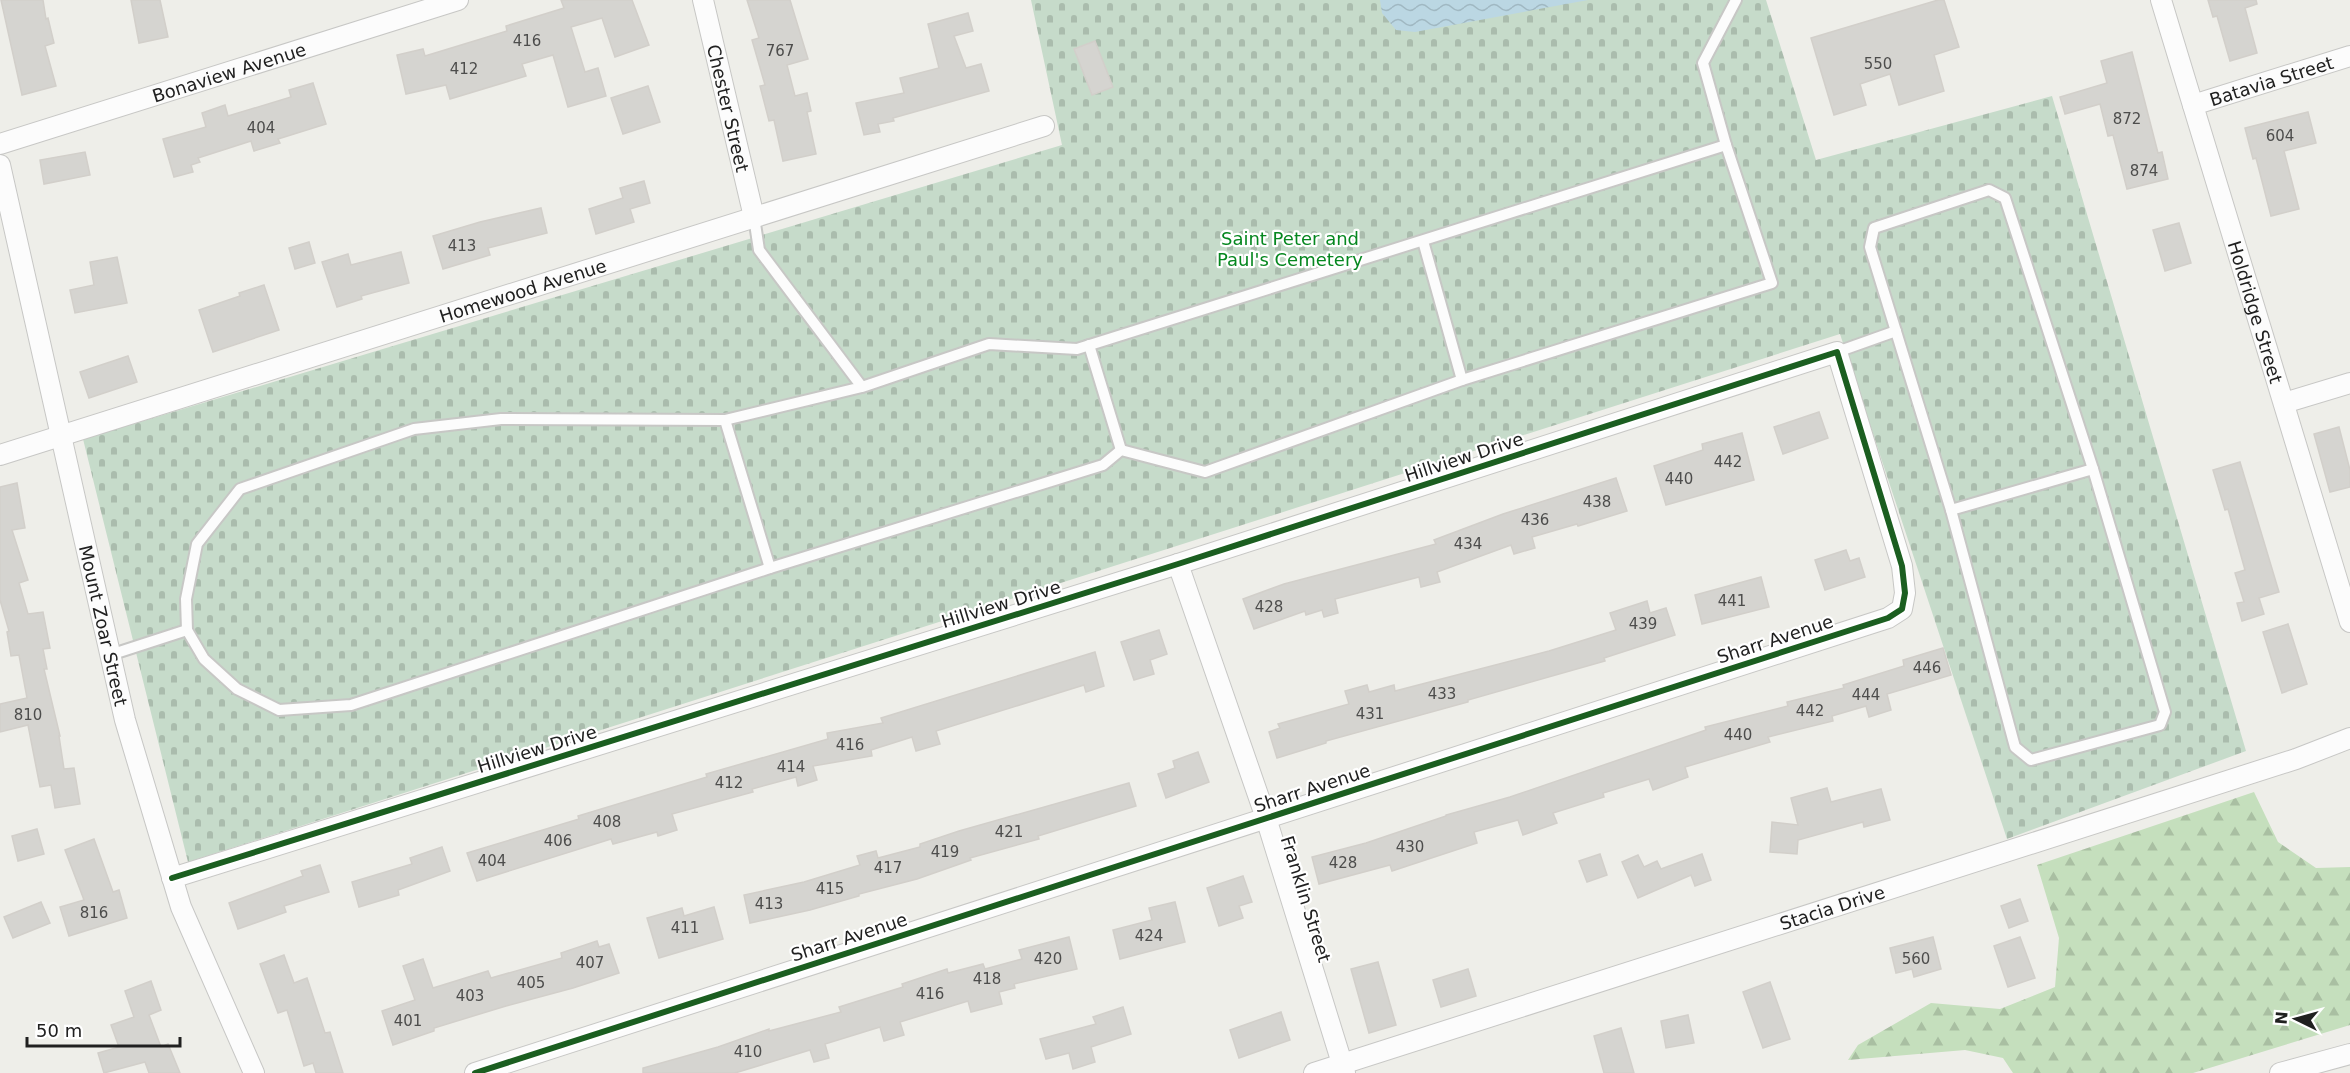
<svg xmlns="http://www.w3.org/2000/svg" width="2350" height="1073" viewBox="0 0 2350 1073" font-family="'DejaVu Sans',sans-serif">
  <style>
    .forest { fill: url(#forest-firs) }
    .cemetery { fill: url(#cemetery-stones) }
    .water { fill: url(#water-waves) }
    .building { fill: #d5d4d0; stroke: #d2cfca; stroke-width: 1.5 }
    .lines { fill: none; stroke-linecap: round; stroke-linejoin: round }
    .service-casing { stroke: #c7c7c5; stroke-width: 14 }
    .minor-casing { stroke: #c7c7c5; stroke-width: 22 }
    .service { stroke: #fcfcfc; stroke-width: 10 }
    .minor { stroke: #fcfcfc; stroke-width: 20 }
    .cycleway-casing { stroke: #fff; stroke-width: 10 }
    .cycleway { stroke: #1b5e20; stroke-width: 6 }
    .labels { text-anchor: middle; dominant-baseline: central; stroke-width: 4.5; stroke-linejoin: round; paint-order: stroke }
    .number-label { font-size: 15px; fill: #4d4d4c }
    .street-label { font-size: 18px; fill: #202020; stroke: #fff }
    .park-label { font-size: 18px; fill: #05871f; stroke: #fff }
  </style>
  <defs>
    <pattern id="forest-firs" width="22" height="20" patternUnits="userSpaceOnUse" patternTransform="scale(1.5)"><rect width="22" height="20" fill="#c5dfbd"/><path d="M5 1l3.5 6h-7zM16 11l3.5 6h-7z" fill="#a9bfa2"/></pattern>
    <pattern id="cemetery-stones" width="16" height="16" patternUnits="userSpaceOnUse" patternTransform="scale(1.5)"><rect width="16" height="16" fill="#c6dbca"/><path d="M2 7V4a2 2 0 0 1 4 0v3zM10 15v-3a2 2 0 0 1 4 0v3z" fill="#aabcad"/></pattern>
    <pattern id="water-waves" width="16" height="10" patternUnits="userSpaceOnUse" patternTransform="scale(1.5)"><rect width="16" height="10" fill="#bbd7e3"/><path d="M0 5q4-4 8 0t8 0" fill="none" stroke="#a0b8c2"/></pattern>
  </defs>
  <rect width="100%" height="100%" fill="#eeeee9"/>
  <path class="forest" d="M2254,792L2278,842L2316,868L2350,867V1025L2193,1073H2013L2003,1058L1965,1050L1848,1060L1858,1045L1931,1003L2000,1009L2055,987L2059,938L2037,865Z"/>
  <path class="cemetery" d="M1031,0H1766L1816,160L2052,96L2246,751L2007,839L1840,334L188,862L83,439L1062,145Z"/>
  <path class="water" d="M1380,0H1588L1415,32L1396,30L1382,13Z"/>
  <g class="building">
    <path d="M1,0H43L46,19L48,18L54,43L45,46L56,86L22,95Z"/>
    <path d="M131,0H160L168,37L139,43Z"/>
    <path d="M561,0H632L649,45L615,57L602,18L571,27L585,72L598,68L606,96L568,107L553,55L522,64L526,76L450,99L446,85L406,94L397,55L423,49L425,56L507,31L506,26L564,8Z"/>
    <path d="M747,0H790L808,59L787,65L795,96L807,93L811,111L807,112L816,154L783,161L774,120L769,121L760,86L765,85L752,40L759,38Z"/>
    <path d="M1938,0H1944L1959,47L1934,55L1944,91L1899,105L1890,74L1860,84L1866,105L1834,115L1811,38Z"/>
    <path d="M2208,0H2256L2257,4L2245,8L2257,53L2230,61L2217,16L2213,17Z"/>
    <path d="M968,13L973,31L954,36L966,68L981,64L989,91L893,118L894,121L878,124L880,132L864,135L856,103L904,93L900,78L939,68L928,24Z"/>
    <path d="M1095,41L1113,87L1092,95L1074,49Z"/>
    <path d="M2132,52L2158,153L2162,152L2168,179L2127,189L2113,135L2108,136L2100,104L2065,114L2060,97L2107,83L2101,61Z"/>
    <path d="M313,83L326,124L278,139L280,143L254,151L251,141L198,158L200,162L191,165L193,172L174,177L163,139L206,127L202,113L225,105L228,116L291,97L289,90Z"/>
    <path d="M648,86L660,122L623,134L611,98Z"/>
    <path d="M2308,112L2316,143L2284,151L2299,209L2271,216L2256,158L2253,159L2245,128Z"/>
    <path d="M85,152L90,175L44,184L40,160Z"/>
    <path d="M644,181L650,203L630,209L634,222L596,234L589,209L623,198L620,188Z"/>
    <path d="M541,208L547,233L488,248L490,255L443,269L433,236L480,222Z"/>
    <path d="M2179,223L2191,263L2165,271L2153,230Z"/>
    <path d="M309,242L315,263L295,269L289,248Z"/>
    <path d="M401,252L409,283L361,296L362,299L337,307L322,262L348,254L351,265Z"/>
    <path d="M117,257L127,303L75,313L70,290L94,285L90,262Z"/>
    <path d="M264,285L279,330L213,352L199,310L240,296L239,293Z"/>
    <path d="M128,356L137,382L89,398L80,372Z"/>
    <path d="M1819,412L1828,438L1783,454L1774,427Z"/>
    <path d="M2339,427L2350,470V487L2330,492L2314,434Z"/>
    <path d="M1742,433L1754,480L1666,505L1654,466L1703,450L1702,444Z"/>
    <path d="M2240,462L2279,592L2259,598L2264,614L2242,621L2237,603L2244,602L2235,573L2245,570L2228,509L2225,510L2213,470Z"/>
    <path d="M1616,478L1627,511L1578,526L1577,524L1532,537L1535,548L1514,554L1511,545L1437,572L1440,582L1421,587L1419,577L1335,599L1338,613L1324,617L1322,610L1306,615L1305,611L1254,629L1243,599L1284,584L1436,544L1434,540L1503,514Z"/>
    <path d="M17,483L25,528L12,530L28,580L19,583L28,614L43,612L50,648L43,649L47,669H44L60,736H59L64,769L74,768L80,804L55,808L51,785L40,787L28,725L0,732V704L27,698L19,655L11,656L7,632L9,631L0,600V487Z"/>
    <path d="M1846,550L1850,561L1859,558L1865,577L1825,590L1815,560Z"/>
    <path d="M1761,577L1769,607L1702,624L1695,595Z"/>
    <path d="M1647,601L1650,613L1666,608L1675,635L1604,658L1605,661L1468,700V702L1326,741V743L1277,758L1269,732L1280,728L1278,724L1349,704L1345,691L1367,685L1369,692L1394,685L1395,691L1549,651L1616,630L1610,613Z"/>
    <path d="M2288,624L2307,684L2282,693L2263,632Z"/>
    <path d="M1159,630L1167,654L1150,660L1154,674L1134,680L1121,642Z"/>
    <path d="M1943,648L1951,675L1887,694L1891,710L1869,717L1866,706L1832,716L1833,721L1768,737L1770,742L1685,767L1688,777L1653,790L1649,779L1603,793L1604,797L1553,813L1557,823L1523,835L1518,820L1474,832L1477,843L1392,871L1390,865L1319,884L1312,857L1366,843L1446,816V815L1510,797L1706,730L1705,727L1788,706L1787,702L1844,688L1843,685L1904,666L1903,660Z"/>
    <path d="M1095,652L1104,686L1086,692L1084,685L936,731L940,744L916,751L912,737L871,750L872,756L813,766L817,780L798,786L796,777L752,789L753,792L672,814L677,830L658,836L657,832L613,844L611,839L477,881L467,853L579,819L578,816L707,777L706,774L828,739L827,733L883,723L881,718Z"/>
    <path d="M1198,752L1209,782L1166,798L1158,774L1175,768L1173,761Z"/>
    <path d="M1129,783L1136,806L1038,836L1039,839L970,858L971,860L917,879L859,894V896L810,910L750,923L744,895L804,882L860,865L857,856L876,851L878,858L920,847V844L959,831Z"/>
    <path d="M1827,788L1831,802L1881,789L1890,820L1864,827L1863,822L1798,840L1797,854L1770,852L1772,822L1798,825L1791,798Z"/>
    <path d="M37,829L44,854L18,861L12,836Z"/>
    <path d="M94,839L113,892L119,890L127,918L69,936L60,907L84,900L65,850Z"/>
    <path d="M442,847L450,871L398,890L399,895L359,907L352,882L412,864L410,858Z"/>
    <path d="M1600,854L1607,875L1587,882L1579,861Z"/>
    <path d="M1702,854L1711,880L1695,886L1691,875L1638,898L1622,862L1638,855L1644,867L1657,861L1661,869Z"/>
    <path d="M320,865L329,892L284,906L286,912L238,929L229,903L303,876L301,871Z"/>
    <path d="M1243,876L1252,902L1239,906L1243,918L1219,926L1207,888Z"/>
    <path d="M2020,899L2028,921L2009,928L2001,906Z"/>
    <path d="M41,902L50,923L13,938L4,917Z"/>
    <path d="M1175,902L1185,942L1120,959L1113,930L1152,920L1149,908Z"/>
    <path d="M714,907L723,939L659,958L647,918L682,908L684,916Z"/>
    <path d="M1069,937L1077,969L1014,984L1015,988L999,992L1002,1004L971,1012L968,1001L900,1022L904,1035L884,1041L880,1027L825,1044L829,1058L814,1062L810,1050L735,1073H643V1068L718,1047L769,1029V1031L841,1012L839,1007L903,987L902,984L947,969L948,973L983,964L985,969L1022,959L1019,950Z"/>
    <path d="M1933,937L1941,969L1914,977L1912,969L1896,973L1890,948Z"/>
    <path d="M2020,937L2035,978L2008,987L1994,946Z"/>
    <path d="M597,941L599,947L609,944L619,973L573,988L506,1006L434,1028V1031L393,1045L382,1011L415,1000L403,966L423,959L433,988L488,971L491,978L562,958L561,953Z"/>
    <path d="M284,955L294,983L307,978L325,1033L330,1032L343,1073H316L313,1063L304,1066L287,1010L278,1013L260,964Z"/>
    <path d="M1378,962L1396,1025L1369,1033L1351,969Z"/>
    <path d="M1468,969L1476,996L1441,1007L1433,980Z"/>
    <path d="M151,981L161,1010L149,1015L161,1047L168,1044L180,1073H149L145,1062L104,1073L98,1053L119,1047L111,1025L134,1017L125,991Z"/>
    <path d="M1770,982L1790,1039L1763,1048L1743,992Z"/>
    <path d="M1123,1007L1131,1034L1091,1047L1095,1062L1073,1069L1069,1053L1046,1059L1040,1039L1096,1024L1093,1017Z"/>
    <path d="M1281,1012L1290,1040L1239,1058L1230,1030Z"/>
    <path d="M1688,1015L1694,1043L1666,1048L1661,1021Z"/>
    <path d="M1621,1028L1634,1073H1604L1594,1036Z"/>
  </g>
  <g class="lines">
    <defs>
      <g id="service">
        <path d="M1726,145L1703,63L1736,0"/>
        <path d="M1989,190L2005,198L2093,469L2165,712L2160,725L2031,760L2015,747L1951,510L1870,247L1874,228Z"/>
        <path d="M754,217L759,250L862,387L725,420L501,419L414,429L240,489L197,544L186,599L187,630L204,659L237,689L279,710L351,705L770,568L1103,465L1121,450L1205,472L1462,380L1772,283L1726,145L1077,349L989,344L862,387"/>
        <path d="M1423,241L1462,380"/>
        <path d="M1089,345L1121,450"/>
        <path d="M1837,352L1896,331"/>
        <path d="M725,420L770,568"/>
        <path d="M1951,510L2093,469"/>
        <path d="M110,655L187,630"/>
      </g>
      <g id="minor">
        <path id="s1" d="M703,0L754,217"/>
        <path id="s2" d="M2161,0L2350,622"/>
        <path id="s3" d="M2193,105L2350,56"/>
        <path id="s4" d="M0,144L458,0"/>
        <path id="s5" d="M0,165L125,720L181,907L254,1073"/>
        <path d="M2284,403L2350,383"/>
        <path id="s6" d="M0,455L1044,126"/>
        <path d="M1178,564L1266,818L1345,1073"/>
        <path d="M172,878L1178,564L1837,352L1902,566L1905,593L1902,609L1888,618L475,1073"/>
        <path id="s7" d="M1314,1073L2296,759L2350,738"/>
        <path d="M2280,1073L2350,1054"/>
      </g>
    </defs>
    <use href="#service" class="service-casing"/>
    <use href="#minor" class="minor-casing"/>
    <use href="#service" class="service"/>
    <use href="#minor" class="minor"/>
    <defs>
      <path id="cycleway" d="M172,878L1178,564L1837,352L1902,566L1905,593L1902,609L1888,618L475,1073"/>
    </defs>
    <use href="#cycleway" class="cycleway-casing"/>
    <use href="#cycleway" class="cycleway"/>
  </g>
  <g class="labels">
    <g class="number-label">
      <text x="527" y="41">416</text>
      <text x="780" y="51">767</text>
      <text x="1878" y="64">550</text>
      <text x="464" y="69">412</text>
      <text x="2127" y="119">872</text>
      <text x="261" y="128">404</text>
      <text x="2280" y="136">604</text>
      <text x="2144" y="171">874</text>
      <text x="462" y="246">413</text>
      <text x="1728" y="462">442</text>
      <text x="1679" y="479">440</text>
      <text x="1597" y="502">438</text>
      <text x="1535" y="520">436</text>
      <text x="1468" y="544">434</text>
      <text x="1732" y="601">441</text>
      <text x="1269" y="607">428</text>
      <text x="1643" y="624">439</text>
      <text x="1927" y="668">446</text>
      <text x="1442" y="694">433</text>
      <text x="1866" y="695">444</text>
      <text x="1810" y="711">442</text>
      <text x="1370" y="714">431</text>
      <text x="28" y="715">810</text>
      <text x="1738" y="735">440</text>
      <text x="850" y="745">416</text>
      <text x="791" y="767">414</text>
      <text x="729" y="783">412</text>
      <text x="607" y="822">408</text>
      <text x="1009" y="832">421</text>
      <text x="558" y="841">406</text>
      <text x="1410" y="847">430</text>
      <text x="945" y="852">419</text>
      <text x="492" y="861">404</text>
      <text x="1343" y="863">428</text>
      <text x="888" y="868">417</text>
      <text x="830" y="889">415</text>
      <text x="769" y="904">413</text>
      <text x="94" y="913">816</text>
      <text x="685" y="928">411</text>
      <text x="1149" y="936">424</text>
      <text x="1048" y="959">420</text>
      <text x="1916" y="959">560</text>
      <text x="590" y="963">407</text>
      <text x="987" y="979">418</text>
      <text x="531" y="983">405</text>
      <text x="930" y="994">416</text>
      <text x="470" y="996">403</text>
      <text x="408" y="1021">401</text>
      <text x="748" y="1052">410</text>
    </g>
    <g class="street-label">
      <text stroke="none"><textPath href="#s4" startOffset="240">Bonaview Avenue</textPath></text>
      <text stroke="none"><textPath href="#s3" startOffset="82">Batavia Street</textPath></text>
      <text stroke="none"><textPath href="#s1" startOffset="111">Chester Street</textPath></text>
      <text stroke="none"><textPath href="#s6" startOffset="548">Homewood Avenue</textPath></text>
      <text stroke="none"><textPath href="#s2" startOffset="326">Holdridge Street</textPath></text>
      <text transform="translate(1464 457) rotate(-18)">Hillview Drive</text>
      <text transform="translate(1001 604) rotate(-17)">Hillview Drive</text>
      <text stroke="none"><textPath href="#s5" startOffset="472">Mount Zoar Street</textPath></text>
      <text transform="translate(1775 639) rotate(-18)">Sharr Avenue</text>
      <text transform="translate(537 749) rotate(-17)">Hillview Drive</text>
      <text transform="translate(1312 788) rotate(-18)">Sharr Avenue</text>
      <text transform="translate(1306 899) rotate(73)">Franklin Street</text>
      <text stroke="none"><textPath href="#s7" startOffset="544">Stacia Drive</textPath></text>
      <text transform="translate(849 937) rotate(-18)">Sharr Avenue</text>
    </g>
    <g class="park-label">
      <text x="1290" y="238">Saint Peter and<tspan x="1290" dy="21">Paul's Cemetery</tspan></text>
    </g>
  </g>
  <g transform="translate(2296 1019) rotate(275)" stroke="#ffffff" stroke-width="4.5" paint-order="stroke">
  <path d="M0-4.5L10 22L0 15L-10 22Z" fill="#202020"/>
  <text y="-9" font-size="16" font-weight="bold" text-anchor="middle" fill="#202020">N</text>
  </g>
  <path d="M27 1037v9h153v-9" fill="none" stroke="#202020" stroke-width="3"/>
  <text x="36" y="1037" font-size="18" fill="#202020" stroke="#ffffff" stroke-width="4.5" paint-order="stroke">50 m</text>
</svg>
